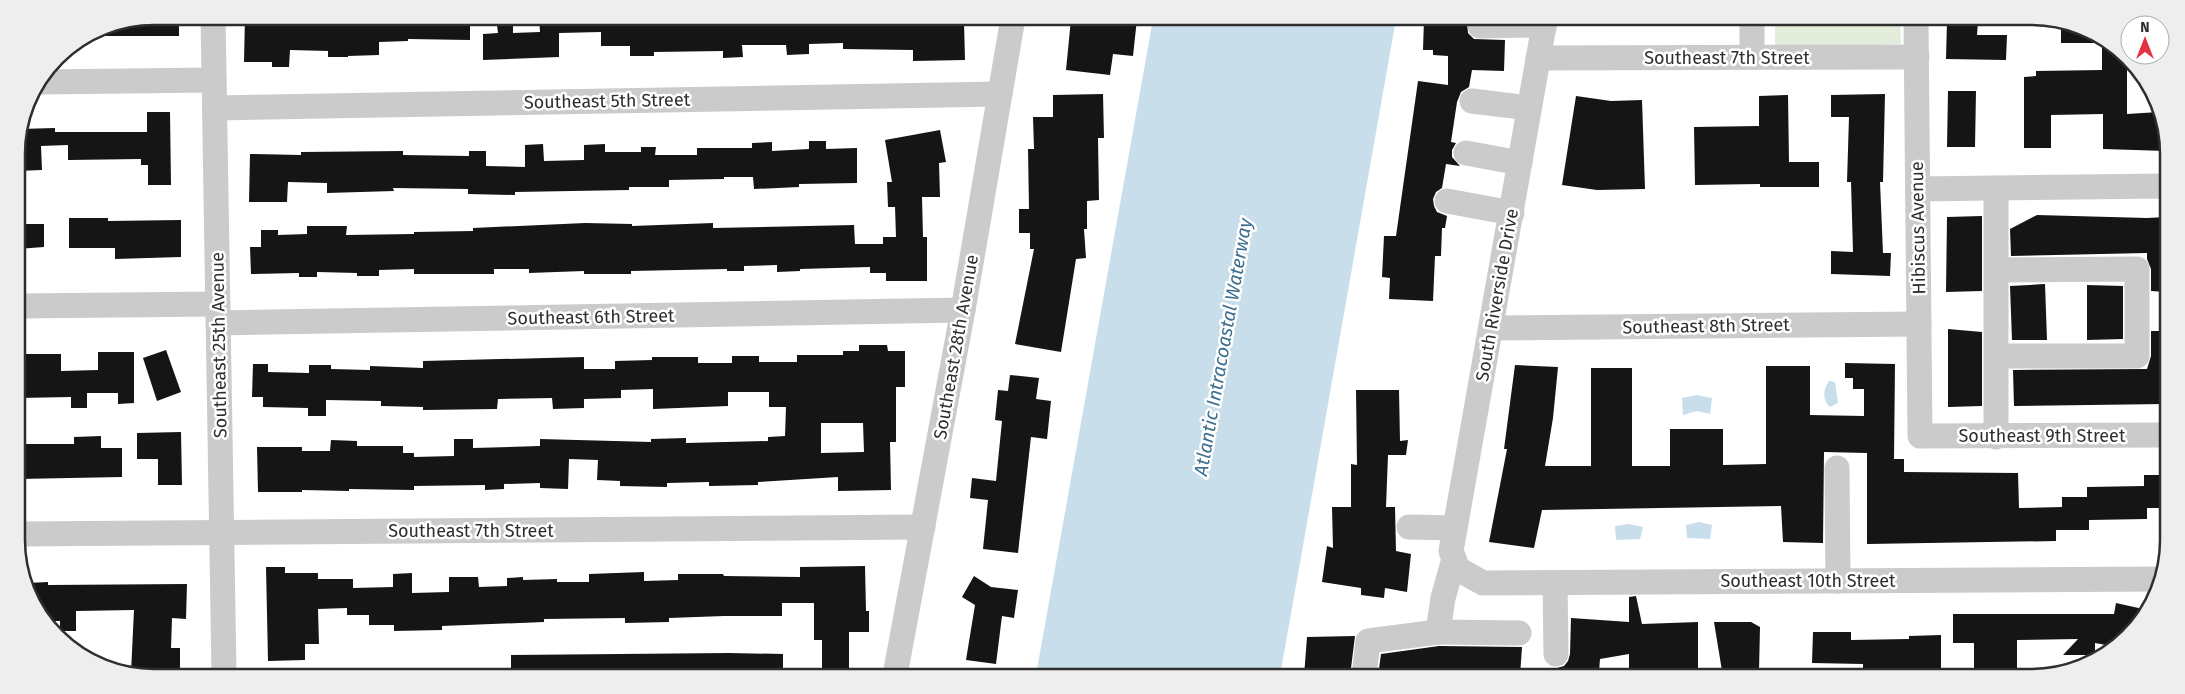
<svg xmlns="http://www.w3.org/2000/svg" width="2185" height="694" viewBox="0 0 2185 694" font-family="'Fira Sans',sans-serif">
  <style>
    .green { fill: #e4ecdc }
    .water { fill: #c9deeb }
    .building { fill: #151515; fill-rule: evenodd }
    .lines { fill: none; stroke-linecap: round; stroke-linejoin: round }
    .minor { stroke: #cbcbcb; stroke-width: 25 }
    .labels { text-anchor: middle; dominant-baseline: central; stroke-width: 5; stroke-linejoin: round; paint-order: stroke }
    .street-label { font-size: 18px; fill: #2e2e2e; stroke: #fff }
    .water-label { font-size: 19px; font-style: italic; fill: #3d6f8f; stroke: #fff }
    .rim { fill: none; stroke: #2e2e2e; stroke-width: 2.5 }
  </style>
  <rect width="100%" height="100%" fill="#fff"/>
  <path class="green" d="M1775,20L1900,21L1901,44L1775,47Z"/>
  <g class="water">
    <path d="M1153,19H1396L1280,676L1036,675Z"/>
    <path d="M1829,381L1835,382L1838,403L1830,407C1822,401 1823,389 1829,381Z"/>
    <path d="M1697,395L1712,398L1710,414L1697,411L1683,415L1682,398Z"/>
    <path d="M1699,522L1712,525L1710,539L1687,538L1686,525Z"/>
    <path d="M1629,524L1643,527L1640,539L1616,540L1615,526Z"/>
  </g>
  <g class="building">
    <path d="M154,16H179V36H91V34L101,27Z"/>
    <path d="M245,16L290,17V23H358V17H470V40L408,39V41L379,42V55L348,56V57H328V51L290,50L289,67H272V62H244Z"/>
    <path d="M539,17L889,18V24L964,22L965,60L913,61V50L843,49V43L809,44V54L787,55L786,45H742L743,57L723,58V51L654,52V56H630V46H601V32L559,33V57L483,60V34L498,33L497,25H513V33L540,32Z"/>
    <path d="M1071,19H1137L1133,56L1113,54L1110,75L1066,70Z"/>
    <path d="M1424,19L1467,22L1468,33L1474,39L1505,40L1504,71L1472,70L1469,87L1461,92L1457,102L1451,142L1456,143L1452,150V157L1460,166L1446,164L1442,188L1436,192L1433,199L1434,206L1437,212L1447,216L1445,228H1442L1441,256H1435L1433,301L1389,299L1390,278L1382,277L1384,236H1396L1418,81L1448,85V56L1433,55V50H1423Z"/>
    <path d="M1947,21H1978L1977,35H2007L2006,60L1946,59Z"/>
    <path d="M2061,21H2067L2127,58V114L2159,112L2166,127V151L2103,149V114L2051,115V148H2024V77L2036,76V71L2102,70V43H2061Z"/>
    <path d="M1948,91H1976L1975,147H1947Z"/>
    <path d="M1103,94L1104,138H1098L1099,200L1087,201V229H1084L1086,258L1076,259L1061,352L1015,344L1034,249H1030V233H1019V209H1029L1028,149H1034L1033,117H1053V95Z"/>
    <path d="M1885,94L1883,182H1880L1883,253H1891L1890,276L1831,274V251L1853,252L1851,182H1847L1849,117H1831V95Z"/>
    <path d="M1788,95L1789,162H1819V187H1760V184L1695,185L1694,127L1759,126V96Z"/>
    <path d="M1576,96L1611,101L1642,100L1645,189L1597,190L1562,185Z"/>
    <path d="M147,112H170L171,185H148V165H141V159L68,160V145L41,146L42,170L17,171V145L20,129L55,128V132H147Z"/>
    <path d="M940,130L946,162L939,163L940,197H922L923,237H927V281H886V273H870V267L800,269V271L777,272V265L744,266V271H727V269L631,271V274H584V271L529,273V269H494V274H414V269L379,270V276H357V273L317,272V277H299V273L251,274L250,247H261V230H278V235L307,234V226H347L346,235L414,234V232L473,231V228L585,223L632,224V226L713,223V228L854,225L855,244H883V237H896L895,207H888L887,182H892L885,140Z"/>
    <path d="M809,141H826V149L857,148V183L799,184V187L754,189L753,177H724V179L669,180V187H629V190L515,192V195L468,194V189L393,188L394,191L327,193V183L288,182L287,202H249L250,154L301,155V152L403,151V155L469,156V151H486V166L525,167V145L543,144L544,161L584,160V145L605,144V152H641V147H656L655,155H697V148H752V143L772,142V151L809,149Z"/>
    <path d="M2037,215L2147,218L2166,217L2165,292L2151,291V269L2147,259V253L2011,256L2010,229Z"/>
    <path d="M1982,216V291L1946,292L1947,217Z"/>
    <path d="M69,218H108V221L181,220V257L115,259V248H69Z"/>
    <path d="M17,224H44V247L17,249Z"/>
    <path d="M2045,284L2047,340H2012L2010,286Z"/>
    <path d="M2087,285L2123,286V339L2087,340Z"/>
    <path d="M1948,329L1982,332V406L1948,407Z"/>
    <path d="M2151,331H2165V404L2014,406L2013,370L2147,369L2151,356Z"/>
    <path d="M859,345H887L888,351H905V387H896V442H890L891,490L838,491V477L758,482V485L709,486V482L667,483V487L620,486V481L597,480L598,460L569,459L568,489L540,488V483L504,484V489L485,490V485L414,486V490L349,489V491L302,490V492H258L257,447H302V451H330L331,440L357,441V446H403V453H414V457L454,456V439H473V448L540,446V439L651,442V439L686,438V443L768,441V437L785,436L786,407H769V392H728V406L653,409V389L621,390V398L584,399V408L553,409L552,398L498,399L497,409L423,410V407L381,406V401L326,400V416H308V408L263,407V397H252L253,364H268V372L309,373V365H331V369L370,370V366L423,368V361L584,357V369H615V361L652,360V357H698V363H732V356H759V362H797V355H843V351H859ZM821,423H863L864,452L821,453Z"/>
    <path d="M166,350L181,392L157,401L143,358Z"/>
    <path d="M98,352H134V403L118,404V393H87V408H71V397L18,398V354H61V371L98,370Z"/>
    <path d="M1845,363L1895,364L1894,459H1904V472L2018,473L2019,508L2062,507V497H2087V487L2144,486V475H2164V508H2147V519L2089,520V530H2056V541L1867,544V453L1824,452L1823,543L1783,542L1781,506L1542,510L1534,548L1489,542L1507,449H1504L1515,365L1558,367L1553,418L1545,466H1591V368H1632V466H1670V429H1723V465L1766,464V366H1810V415L1864,416V389H1853V378H1845Z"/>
    <path d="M1010,375L1039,378L1036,399L1051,401L1047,439L1031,437L1018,553L983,549L988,500L970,498L972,478L996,481L1002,421L995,420L998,390L1008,391Z"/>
    <path d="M1356,390H1399L1400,441L1408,440L1406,455H1388L1386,507H1395L1396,551L1411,554L1407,592L1385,588L1384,598L1361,595V588L1322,582L1327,546L1333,548L1332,507H1351V464L1357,465Z"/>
    <path d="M181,432L182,485H158V459H137V433Z"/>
    <path d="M101,436V448H122V477L18,479V444H74V437Z"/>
    <path d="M865,566L866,611H869V632H849V675H822V640H814V603H782V616H724L669,618V622L625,623V618L544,619V622L442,626V630L394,631V625H369V615H347V608L318,609L319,644H305V660L268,661L266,567H285V573H318V579H353V588L393,587V574L412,573V593L449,592V577H478L479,587L507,586V578L523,577V580L557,579V582H589V574L644,572V581L678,580V574H723L724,576L800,577V567Z"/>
    <path d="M974,576L991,587L1018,590L1014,618L1002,616L996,664L966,660L975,605L962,597Z"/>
    <path d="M48,582V585L187,584L186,619L172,618L171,648H180V673H131L134,610L76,611V631H60V621H46L27,583Z"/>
    <path d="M1636,596L1642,624L1698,622V677H1642V672H1629V654L1600,659L1599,672L1595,671L1596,676H1557V668L1564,666L1568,661L1570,654L1571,618L1629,622V597Z"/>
    <path d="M2116,603L2143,609L2141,622L2117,647L2095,643V655H2063L2078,639L2017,640V677H1974V643H1953V614H2114Z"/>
    <path d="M1714,622H1751L1760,627L1759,671L1753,677H1723Z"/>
    <path d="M1813,632H1851V640L1909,639V636L1941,635V677H1863V664L1812,663Z"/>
    <path d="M1355,636L1350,676H1304L1307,637Z"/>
    <path d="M1439,646L1522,647L1520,676H1378L1381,654Z"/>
    <path d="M729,653L783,654V675L511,674V655Z"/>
  </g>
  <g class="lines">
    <g class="minor">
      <path d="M213,16L224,673"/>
      <path d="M1545,20L1451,551L1458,569L1483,583L2163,579"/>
      <path d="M1752,20V57"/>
      <path d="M1916,21L1920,436L2165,435"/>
      <path d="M1480,26L1528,25L1544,28"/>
      <path d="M1538,58L1917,57"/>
      <path d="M40,82L214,80"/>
      <path d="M1472,101L1529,108"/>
      <path d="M215,108L1000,94"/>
      <path d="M1466,153L1520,163"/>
      <path d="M1996,188V437"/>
      <path d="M1918,189L2166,186"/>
      <path d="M1447,201L1512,213"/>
      <path d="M1997,270L2137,269V356H1997"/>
      <path d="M17,306L218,304"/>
      <path d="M218,323L963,310"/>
      <path d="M1492,328L1919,324"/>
      <path d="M1837,468L1838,581"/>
      <path d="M1409,527L1455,528"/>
      <path d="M19,534L923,527"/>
      <path d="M1454,559L1443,598L1438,632L1519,633"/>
      <path d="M1555,583L1556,654"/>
      <path d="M895,675L963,310L1013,18"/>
      <path d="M1364,676L1368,641L1438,632"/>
    </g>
  </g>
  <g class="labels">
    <g class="street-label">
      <text x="1727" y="58">Southeast 7th Street</text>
      <text transform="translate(607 101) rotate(-1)">Southeast 5th Street</text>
      <text transform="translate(1918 228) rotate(-91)">Hibiscus Avenue</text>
      <text transform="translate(1497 295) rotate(-80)">South Riverside Drive</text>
      <text transform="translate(591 317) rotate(-1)">Southeast 6th Street</text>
      <text transform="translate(1706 326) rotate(-1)">Southeast 8th Street</text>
      <text transform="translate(219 345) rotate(-91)">Southeast 25th Avenue</text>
      <text transform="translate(956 347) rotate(-80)">Southeast 28th Avenue</text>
      <text x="2042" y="436">Southeast 9th Street</text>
      <text x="471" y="531">Southeast 7th Street</text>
      <text x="1808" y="581">Southeast 10th Street</text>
    </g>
    <g class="water-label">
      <text transform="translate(1223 347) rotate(-80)">Atlantic Intracoastal Waterway</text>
    </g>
  </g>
  <path d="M0 0H2185V694H0ZM154 25H2031A129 129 0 0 1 2160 154V540A129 129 0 0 1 2031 669H154A129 129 0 0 1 25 540V154A129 129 0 0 1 154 25Z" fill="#eee" fill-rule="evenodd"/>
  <path class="rim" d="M154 25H2031A129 129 0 0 1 2160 154V540A129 129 0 0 1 2031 669H154A129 129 0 0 1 25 540V154A129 129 0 0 1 154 25Z"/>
  <g transform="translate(2145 40)"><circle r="24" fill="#ffffff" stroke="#ababab"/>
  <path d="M0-4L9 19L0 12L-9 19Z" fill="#e33340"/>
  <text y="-8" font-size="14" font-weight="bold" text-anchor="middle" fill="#2e2e2e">N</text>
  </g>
</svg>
